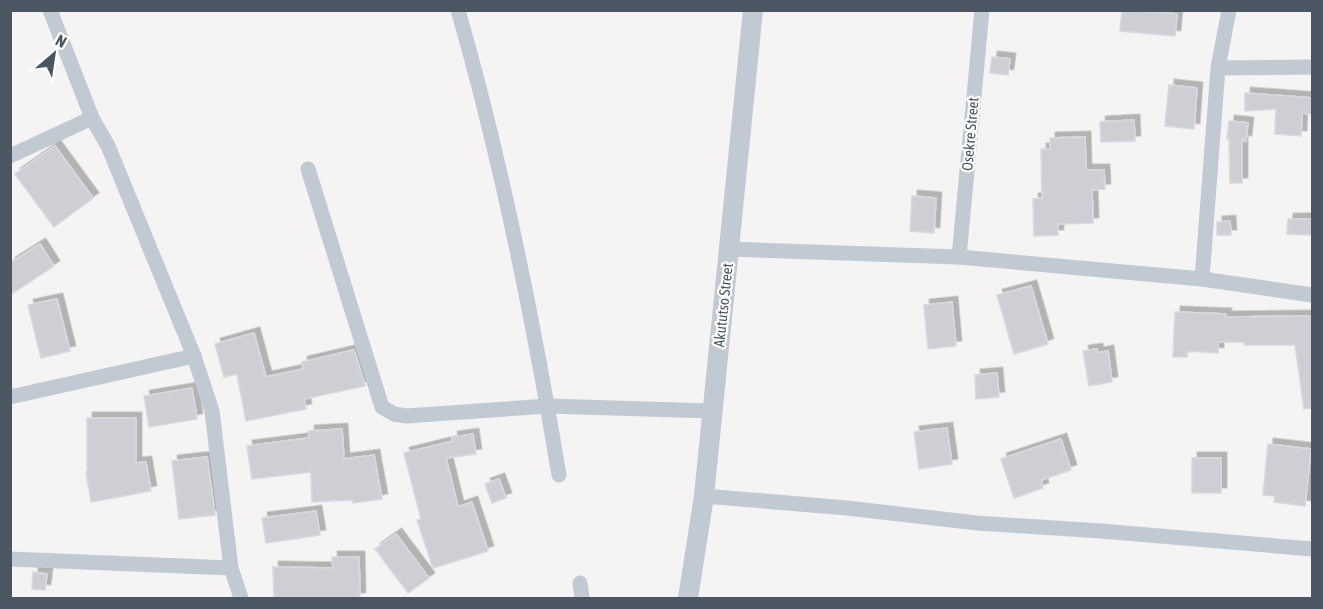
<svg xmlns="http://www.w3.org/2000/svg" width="1323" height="609" viewBox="0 0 1323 609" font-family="'Asap Condensed',sans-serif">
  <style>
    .building { fill: #cdcfd5; stroke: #d7d9de; stroke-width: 1.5; filter: url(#shadow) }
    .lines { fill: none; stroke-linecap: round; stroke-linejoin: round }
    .minor { stroke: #c1cad2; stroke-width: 15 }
    .tertiary { stroke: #c1cad2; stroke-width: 20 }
    .labels { text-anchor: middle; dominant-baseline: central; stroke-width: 4.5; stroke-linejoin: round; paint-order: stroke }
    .street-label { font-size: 15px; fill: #4a5661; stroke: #fff }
  </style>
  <defs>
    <filter id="shadow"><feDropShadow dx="5.5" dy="-5.5" stdDeviation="0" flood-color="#0004"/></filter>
  </defs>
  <rect width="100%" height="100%" fill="#f5f3f3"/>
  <g class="building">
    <path d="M1122,10L1177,14L1175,36L1120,31Z"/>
    <path d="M992,57L1010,59L1008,75L990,73Z"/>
    <path d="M1169,85L1197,88L1194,129L1165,126Z"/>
    <path d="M1245,93L1312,98V114L1302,113L1301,136L1275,134L1276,109L1245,111Z"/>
    <path d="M1134,120L1135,141L1101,142L1100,122Z"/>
    <path d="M1229,121L1248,123L1246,141L1242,140V183H1230L1229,139H1227Z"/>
    <path d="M1085,137L1086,170H1104L1105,189L1092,190L1093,223L1058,224V235L1034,236L1033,199L1042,198L1041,149H1050V138Z"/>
    <path d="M55,146L93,198L54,227L15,174Z"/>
    <path d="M912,196L936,198L934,233L910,231Z"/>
    <path d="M1288,219H1312V235L1287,234Z"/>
    <path d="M1230,221L1231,235H1217V222Z"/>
    <path d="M40,244L54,266L10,295V263Z"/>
    <path d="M1031,286L1048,344L1014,354L997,295Z"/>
    <path d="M57,299L70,351L41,358L28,305Z"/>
    <path d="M952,302L956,346L928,349L924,305Z"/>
    <path d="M1175,312L1226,314L1225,317L1312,316V408L1304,409L1295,345H1244V342H1218V353L1187,351V357H1173Z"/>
    <path d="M254,333L266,377L303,369L302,362L354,350L365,386L304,399L306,409L246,421L237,374L224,377L215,344Z"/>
    <path d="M1097,349L1098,353L1108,351L1112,382L1089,386L1083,351Z"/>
    <path d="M997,373L999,397L976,399L975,375Z"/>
    <path d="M192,388L197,419L149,427L144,396Z"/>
    <path d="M87,418H136V463L146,462L151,491L91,502L86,472H87Z"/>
    <path d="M947,428L952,464L919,469L914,432Z"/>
    <path d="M342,429L344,459L374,455L382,499L353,503V500L312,502L311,472L252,479L247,446L309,438V431Z"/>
    <path d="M473,434L476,454L446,458L458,507L472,502L488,551L433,568L417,520L421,519L404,453L453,441L452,437Z"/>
    <path d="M1061,439L1071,470L1041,480L1043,488L1014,498L1001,459Z"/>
    <path d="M1268,444L1311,449L1305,506L1274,502L1275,496L1263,495Z"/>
    <path d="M207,457L215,515L179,519L172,461Z"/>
    <rect x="1192" y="458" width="29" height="35"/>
    <path d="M499,479L506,498L492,503L485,484Z"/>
    <path d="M316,511L320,535L266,543L262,518Z"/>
    <path d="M396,534L429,578L408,593L375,549Z"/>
    <path d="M332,557H359L360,598H274L273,567L333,568Z"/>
    <path d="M33,572L47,574L45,590L32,589Z"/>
  </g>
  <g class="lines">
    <g class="minor">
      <path d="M50,10L92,118"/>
      <path d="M458,10C502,163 533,318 559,475"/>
      <path d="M1218,68L1312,67"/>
      <path d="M10,156L92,118L108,146L194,356L212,411L231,568L241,598"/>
      <path d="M308,169L382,407L394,414L406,416L548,406L712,411"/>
      <path d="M728,249L959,257L1202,279L1312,295"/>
      <path d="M959,257L982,10"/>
      <path d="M1202,279L1218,68L1229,10"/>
      <path d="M10,397L194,356"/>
      <path d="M704,496L847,508L977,523L1101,531L1312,549"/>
      <path d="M10,559L231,568"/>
      <path d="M580,583L582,598"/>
    </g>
    <path class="tertiary" d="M688,598L704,496L753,10"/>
  </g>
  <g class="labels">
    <g class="street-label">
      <text transform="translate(970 134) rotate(-85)">Osekre Street</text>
      <text transform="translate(723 305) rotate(-84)">Akututso Street</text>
    </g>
  </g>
  <rect width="1323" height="609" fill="none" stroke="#4a5661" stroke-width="24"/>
  <g transform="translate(54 54) rotate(29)" stroke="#ffffff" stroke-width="4.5" paint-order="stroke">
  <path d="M0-4.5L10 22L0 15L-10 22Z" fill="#4a5661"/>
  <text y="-9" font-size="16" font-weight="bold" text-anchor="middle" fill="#4a5661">N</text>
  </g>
</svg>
